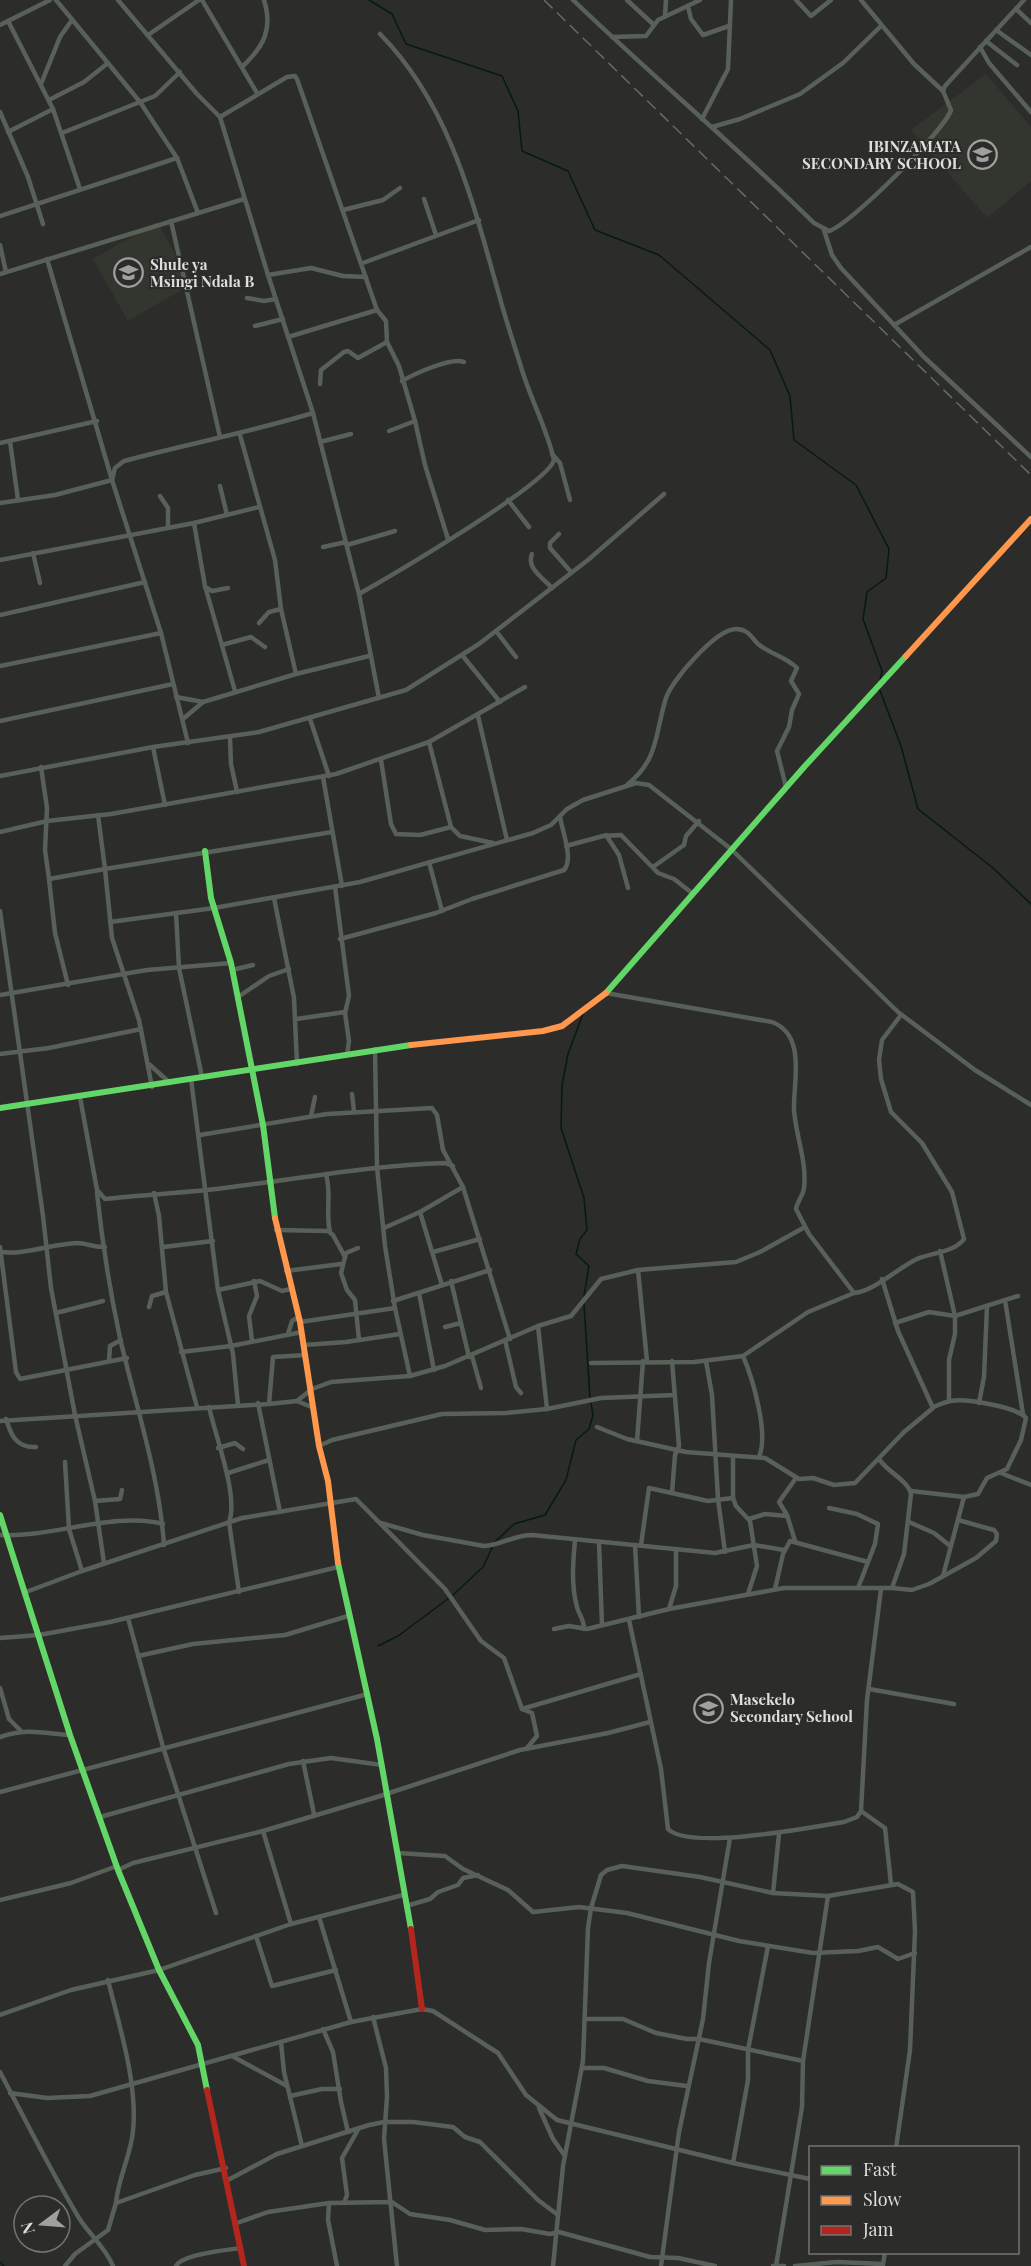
<svg xmlns="http://www.w3.org/2000/svg" width="1031" height="2266" viewBox="0 0 1031 2266" font-family="'Playfair Display',serif">
  <style>
    .built { fill: #33362e }
    .lines { fill: none; stroke-linecap: round; stroke-linejoin: round }
    .stream { stroke: #041b13; stroke-width: 1.5 }
    .street { stroke: #586158; stroke-width: 4.5 }
    .fast { stroke: #63d668; stroke-width: 6 }
    .slow { stroke: #ff974d; stroke-width: 6 }
    .jam { stroke: #b3261e; stroke-width: 6 }
    .rail { stroke: #656b66; stroke-width: 1.5; stroke-dasharray: 12 6; stroke-linecap: butt }
    .labels { text-anchor: middle; dominant-baseline: central; stroke-width: 4.5; stroke-linejoin: round; paint-order: stroke }
    .poi-label { font-size: 15px; font-weight: bold; fill: #dededd; stroke: #2c2d2a; text-anchor: start }
  </style>
  <rect width="100%" height="100%" fill="#2c2c2b"/>
  <g class="built">
    <path d="M986,74L1031,127V181L987,218L911,130Z"/>
    <path d="M157,222L192,284L128,321L93,259Z"/>
  </g>
  <g class="lines">
    <g class="stream">
      <path d="M369,0L392,14L406,44L502,76L518,111L522,151L568,171L595,230L659,255L770,350L790,396L794,440L856,485L889,549L886,578L867,592L863,619L882,671L880,681"/>
      <path d="M879,688L901,746L918,809L993,868L1031,904"/>
      <path d="M583,1014L568,1054L562,1085L561,1128L584,1198L587,1230L580,1239L576,1254L589,1266L584,1296"/>
      <path d="M584,1304L590,1398"/>
      <path d="M495,1542L514,1524L545,1515L566,1480L576,1440L589,1429L593,1415L591,1403"/>
      <path d="M453,1595L483,1567L493,1546"/>
      <path d="M378,1646L398,1636L449,1598"/>
      <path d="M0,2262L4,2266"/>
    </g>
    <g class="street">
      <path d="M56,0L140,102L177,158L198,213"/>
      <path d="M118,0L197,94L220,117L268,275L313,413L359,594L379,698"/>
      <path d="M202,0L257,93"/>
      <path d="M573,0C652,76 736,146 814,223L829,231C850,225 945,130 951,110L943,91L945,86L1024,0"/>
      <path d="M627,0L654,25"/>
      <path d="M796,0L811,16L831,0"/>
      <path d="M861,0L914,64L943,91"/>
      <path d="M688,6L691,19L703,35L729,26"/>
      <path d="M1016,9L1031,23"/>
      <path d="M665,16L666,0"/>
      <path d="M8,21L53,109L80,189"/>
      <path d="M0,25L50,0"/>
      <path d="M996,30L1031,55"/>
      <path d="M148,35L199,0"/>
      <path d="M612,37L646,36L658,20L700,0"/>
      <path d="M986,41L1017,65"/>
      <path d="M980,47L989,63L1031,112"/>
      <path d="M243,66C264,46 273,29 264,0"/>
      <path d="M41,84L60,37L72,20"/>
      <path d="M49,100L84,82L108,63"/>
      <path d="M0,112L28,177L43,224"/>
      <path d="M220,117L287,77L295,76L297,79L377,310L386,321L387,342L399,366L415,421L425,465L448,539"/>
      <path d="M702,119L728,69L731,0"/>
      <path d="M712,127L740,119L800,94L843,63L881,26"/>
      <path d="M8,132L53,109"/>
      <path d="M62,133L155,96L180,72"/>
      <path d="M424,199L436,235"/>
      <path d="M343,210L383,200L400,188"/>
      <path d="M0,216L177,158"/>
      <path d="M171,221L220,437"/>
      <path d="M824,230L832,255L841,268L924,357L1031,457"/>
      <path d="M0,245L6,272"/>
      <path d="M47,259L112,480L161,633L188,743"/>
      <path d="M363,263L479,220"/>
      <path d="M0,274L244,199"/>
      <path d="M268,275L311,268L343,276L366,277"/>
      <path d="M247,298L264,301L276,299"/>
      <path d="M894,325L1031,247"/>
      <path d="M255,326L283,319"/>
      <path d="M288,337L377,310"/>
      <path d="M402,381C414,374 451,357 464,362"/>
      <path d="M320,384L321,370L344,352L348,351L358,358L387,342"/>
      <path d="M389,431L415,421"/>
      <path d="M240,435L275,560L281,609L296,674"/>
      <path d="M10,441L18,500"/>
      <path d="M320,442L351,434"/>
      <path d="M0,443L97,421"/>
      <path d="M552,454L560,463L570,500"/>
      <path d="M220,486L227,515"/>
      <path d="M160,496L168,508V526"/>
      <path d="M508,500L529,527"/>
      <path d="M0,503L55,495L112,480L115,468L124,461C187,444 251,432 313,413"/>
      <path d="M194,523L259,507"/>
      <path d="M559,534L550,543V548L571,572"/>
      <path d="M347,545L395,531"/>
      <path d="M323,547L346,542"/>
      <path d="M33,553L40,583"/>
      <path d="M532,554C526,568 543,578 552,588"/>
      <path d="M0,560L194,523L205,586L235,691"/>
      <path d="M205,587L212,591L228,588"/>
      <path d="M359,594C389,577 548,484 554,460C547,429 531,400 522,370C514,344 505,318 498,291C472,199 449,104 380,34"/>
      <path d="M0,615L145,582"/>
      <path d="M259,623L269,612L281,609"/>
      <path d="M496,631L516,657"/>
      <path d="M222,645L251,637L265,647"/>
      <path d="M462,655L500,702"/>
      <path d="M0,666L161,633"/>
      <path d="M176,697L203,702"/>
      <path d="M478,716L507,840"/>
      <path d="M183,719L203,702L296,674L369,656"/>
      <path d="M310,719L329,776"/>
      <path d="M0,721L173,684"/>
      <path d="M230,738L231,764L237,792"/>
      <path d="M429,742L451,827L460,836L493,843"/>
      <path d="M153,747L165,805"/>
      <path d="M381,760L391,824L396,834L420,835L451,827"/>
      <path d="M41,767L47,808L45,850L49,879L105,869L112,938L139,1020L152,1087"/>
      <path d="M0,776L153,747L259,732L406,690L479,644L588,560L664,494"/>
      <path d="M323,777L342,886"/>
      <path d="M628,784C659,759 655,733 666,698C672,680 716,629 736,629C748,629 751,637 758,644C770,654 786,657 797,668L791,681L799,694L792,710L789,727L777,751L786,787"/>
      <path d="M98,815L105,869L332,832"/>
      <path d="M0,832L47,821L111,814L336,774L429,742L525,687"/>
      <path d="M606,835L619,855L628,888"/>
      <path d="M566,846L603,836L621,835L658,873L674,879L692,893"/>
      <path d="M429,862L442,911"/>
      <path d="M653,867L684,845L686,836L699,821"/>
      <path d="M49,879L55,933L68,985"/>
      <path d="M335,887L349,996L345,1013L349,1041L347,1055"/>
      <path d="M274,898L294,998L297,1064"/>
      <path d="M0,911L43,1216L51,1288L75,1415L95,1501L104,1563"/>
      <path d="M176,913L179,968L202,1077"/>
      <path d="M110,922L214,908L360,882L533,833L551,825L567,809L583,800L636,783L649,785L731,849L898,1012L975,1070L1031,1105"/>
      <path d="M340,939L436,913L472,899L564,870C574,858 562,832 560,816"/>
      <path d="M232,970L253,965"/>
      <path d="M606,993L772,1022C807,1035 793,1083 794,1110C796,1137 807,1161 804,1188C803,1196 797,1202 796,1209L809,1234L854,1293C874,1291 898,1268 917,1259C931,1253 955,1252 964,1239L952,1192L922,1143L891,1112L881,1079L879,1060L882,1040L901,1015"/>
      <path d="M0,995L147,970L231,963"/>
      <path d="M238,997L269,976L289,969"/>
      <path d="M296,1019L345,1012"/>
      <path d="M375,1049L377,1167L385,1246L395,1308L410,1376"/>
      <path d="M0,1054L49,1048L141,1029"/>
      <path d="M150,1065L170,1083"/>
      <path d="M191,1079L218,1290L233,1354L238,1405"/>
      <path d="M352,1094L354,1111"/>
      <path d="M80,1097L97,1190L105,1199C147,1194 190,1193 232,1187C303,1178 374,1165 445,1163L453,1166"/>
      <path d="M311,1116L315,1097"/>
      <path d="M200,1135L327,1114L432,1108L437,1115L443,1150L463,1187L510,1339"/>
      <path d="M326,1174C332,1196 325,1211 330,1232"/>
      <path d="M97,1193C102,1241 110,1291 120,1338C136,1407 159,1474 164,1545"/>
      <path d="M154,1193L159,1216L166,1292L197,1407"/>
      <path d="M420,1212L442,1285"/>
      <path d="M384,1228L420,1212L463,1187"/>
      <path d="M276,1230L328,1231L333,1235L345,1257"/>
      <path d="M0,1247L16,1372L20,1379L127,1358"/>
      <path d="M163,1247L213,1241"/>
      <path d="M358,1248L346,1253L341,1273L347,1290L355,1300L359,1340"/>
      <path d="M940,1251L955,1316V1334L949,1360V1401"/>
      <path d="M0,1252C26,1255 51,1244 77,1243C87,1243 94,1248 105,1247"/>
      <path d="M433,1252L480,1239"/>
      <path d="M638,1270L647,1361"/>
      <path d="M286,1271L341,1264"/>
      <path d="M451,1281L469,1357"/>
      <path d="M218,1290L260,1281L282,1291L291,1289"/>
      <path d="M419,1293L434,1370"/>
      <path d="M1005,1300L1023,1414"/>
      <path d="M393,1301L490,1270"/>
      <path d="M149,1307L152,1296L166,1292"/>
      <path d="M56,1313L103,1301"/>
      <path d="M300,1322L395,1308"/>
      <path d="M895,1323L929,1312L955,1316L1018,1296"/>
      <path d="M538,1326L547,1409"/>
      <path d="M445,1327L461,1323"/>
      <path d="M288,1334L292,1321L299,1317"/>
      <path d="M505,1340L516,1387L521,1393"/>
      <path d="M252,1341L249,1316L257,1296L254,1281"/>
      <path d="M304,1345L346,1342L400,1334"/>
      <path d="M181,1352L231,1346L302,1332"/>
      <path d="M472,1356L481,1388"/>
      <path d="M743,1356C753,1379 769,1434 759,1457"/>
      <path d="M109,1361L110,1346L121,1340"/>
      <path d="M706,1361L712,1395L718,1499L725,1552"/>
      <path d="M591,1363L694,1362L743,1356L808,1312L854,1293"/>
      <path d="M297,1401L314,1408"/>
      <path d="M258,1403L280,1512"/>
      <path d="M979,1403L984,1377L987,1306"/>
      <path d="M269,1404L273,1357L306,1355"/>
      <path d="M209,1407C215,1435 239,1497 229,1522L239,1592"/>
      <path d="M933,1407C938,1405 945,1402 951,1401C965,1398 1017,1407 1026,1418L1021,1440L1007,1469L987,1478L978,1494L964,1497"/>
      <path d="M6,1419C11,1435 16,1448 36,1447"/>
      <path d="M0,1421L269,1404L297,1401L312,1389L331,1382L410,1376L445,1366L538,1326L571,1316L601,1279L638,1270L736,1262L760,1252L805,1227"/>
      <path d="M597,1427L627,1439L686,1452L765,1458L799,1479L813,1478L834,1485L855,1483L904,1432L933,1408L898,1331L882,1279"/>
      <path d="M637,1441L643,1361"/>
      <path d="M319,1446L332,1440L442,1414L506,1413L547,1409L601,1398L675,1395"/>
      <path d="M218,1448L235,1443L243,1449"/>
      <path d="M733,1456V1498L736,1506L750,1521L757,1566L748,1594"/>
      <path d="M879,1459C887,1472 908,1480 911,1494L904,1554L892,1588"/>
      <path d="M65,1462L69,1529L82,1571"/>
      <path d="M228,1473L269,1460"/>
      <path d="M1001,1473L1031,1485"/>
      <path d="M911,1491L964,1497L943,1576"/>
      <path d="M672,1493L675,1455L679,1446L672,1361"/>
      <path d="M95,1501L120,1499L122,1490"/>
      <path d="M829,1508L857,1514L878,1524L875,1544L858,1588"/>
      <path d="M749,1519L765,1514L787,1516"/>
      <path d="M909,1522L934,1533L949,1545"/>
      <path d="M381,1523L423,1535L484,1546C501,1545 514,1535 532,1535L715,1553L754,1545L784,1550"/>
      <path d="M0,1535C51,1538 115,1511 163,1524"/>
      <path d="M575,1540C573,1562 571,1585 577,1607C579,1615 584,1619 584,1629"/>
      <path d="M795,1541L787,1515L779,1502L796,1478"/>
      <path d="M599,1543L602,1625"/>
      <path d="M635,1545L639,1617"/>
      <path d="M641,1545L649,1488L708,1501L733,1498"/>
      <path d="M775,1589L783,1554L790,1541L868,1562"/>
      <path d="M26,1592L82,1571L242,1518L356,1499L445,1589L481,1641L504,1658L522,1709L532,1713L537,1736L527,1748"/>
      <path d="M669,1609L676,1586V1549"/>
      <path d="M128,1618L163,1747L216,1913"/>
      <path d="M629,1620L661,1769L668,1829C690,1851 813,1827 844,1822L857,1817L861,1811L867,1700L881,1589"/>
      <path d="M554,1629L569,1626L587,1629L669,1609L784,1588H892L912,1590L929,1584L976,1558L996,1541L997,1534L994,1530L958,1520"/>
      <path d="M0,1638L39,1635L110,1622L338,1567"/>
      <path d="M138,1656L193,1644L285,1635L348,1616"/>
      <path d="M0,1688L9,1719L21,1731"/>
      <path d="M869,1689L954,1704"/>
      <path d="M522,1709L641,1674"/>
      <path d="M0,1737C27,1728 42,1733 70,1735"/>
      <path d="M303,1761L314,1814"/>
      <path d="M0,1792L368,1694"/>
      <path d="M861,1811L885,1828L891,1884"/>
      <path d="M100,1817L289,1764L331,1758L382,1765"/>
      <path d="M263,1831L291,1924"/>
      <path d="M398,1853L445,1856L463,1869L508,1890L533,1912L579,1907L627,1913L739,1941L813,1953L858,1951L878,1947L898,1959L915,1953"/>
      <path d="M118,1870L133,1863L263,1831L377,1797L520,1750L608,1733L650,1722"/>
      <path d="M773,1893L779,1834"/>
      <path d="M0,1900L71,1883L117,1866"/>
      <path d="M406,1906L430,1899L438,1892L458,1885L463,1878L478,1875"/>
      <path d="M319,1917L351,2022"/>
      <path d="M256,1936L272,1986L336,1970"/>
      <path d="M108,1980C119,2025 138,2084 133,2131C131,2155 118,2178 116,2203"/>
      <path d="M0,2015L71,1990L159,1970L291,1924L403,1895"/>
      <path d="M373,2017L386,2068L387,2097L384,2139L397,2266"/>
      <path d="M585,2019H623L656,2033L687,2039H699L803,2061"/>
      <path d="M323,2029L333,2052L341,2102L348,2132"/>
      <path d="M281,2042L284,2072L302,2146"/>
      <path d="M232,2056L287,2086"/>
      <path d="M582,2068H604L648,2081L687,2086"/>
      <path d="M0,2072C26,2121 50,2170 79,2218C89,2234 106,2248 113,2266"/>
      <path d="M10,2093L47,2098L90,2096L351,2022L422,2009L433,2011L498,2053L526,2095L557,2120L733,2163L810,2179"/>
      <path d="M290,2096L322,2089H340"/>
      <path d="M539,2108L553,2139L565,2156"/>
      <path d="M733,2163L748,2080V2050L768,1946"/>
      <path d="M228,2180L277,2154L369,2125L384,2122H413L453,2127L465,2137L480,2142L538,2200L558,2215"/>
      <path d="M329,2203L328,2220L337,2266"/>
      <path d="M344,2203L347,2195L342,2158L359,2128"/>
      <path d="M237,2223L268,2212L329,2203L392,2202L410,2214L450,2220L485,2230L521,2229L550,2234L559,2232L650,2257L678,2258L715,2266"/>
      <path d="M883,2265L885,2252"/>
      <path d="M65,2266L75,2254L108,2230L116,2203L195,2175L226,2168"/>
      <path d="M176,2266C182,2254 227,2250 241,2248"/>
      <path d="M553,2266L563,2166L583,2061L588,1928L591,1908L601,1875L607,1870L622,1866L700,1877L773,1893L828,1896L898,1884L913,1892L915,1931L910,2050L896,2148"/>
      <path d="M661,2266L679,2132L703,2019L709,1963L730,1838"/>
      <path d="M773,2266H784"/>
      <path d="M776,2266L802,2107L803,2061L828,1896"/>
      <path d="M795,2266L837,2262L883,2264"/>
    </g>
    <g class="fast">
      <path d="M205,851L211,898L231,963L263,1125L275,1218"/>
      <path d="M606,993L805,766L906,656"/>
      <path d="M0,1108L411,1045"/>
      <path d="M0,1515L70,1735L118,1870L159,1970L198,2045L207,2090"/>
      <path d="M338,1563L377,1739L411,1929"/>
    </g>
    <g class="slow">
      <path d="M906,656L1031,519"/>
      <path d="M411,1045L543,1031L562,1026L606,993"/>
      <path d="M275,1218L300,1322L319,1446L328,1481L338,1563"/>
    </g>
    <g class="jam">
      <path d="M411,1929L422,2009"/>
      <path d="M207,2090L244,2266"/>
    </g>
    <path class="rail" d="M544,0L1031,475"/>
  </g>
  <defs>
    <symbol id="school-ring" viewBox="-11 -11 22 22"><circle r="9.5" fill="#2c2d2a" stroke="#a0a09f" stroke-width="1.5"/><path d="M0-5L7-2L0 1L-7-2ZM-4 1L0 2.5L4 1V4Q0 6-4 4Z" fill="#a0a09f"/></symbol>
  </defs>
  <g fill-rule="evenodd">
    <use href="#school-ring" x="966" y="138" width="33" height="33"/>
    <use href="#school-ring" x="112" y="256" width="33" height="33"/>
    <use href="#school-ring" x="692" y="1692" width="33" height="33"/>
  </g>
  <g class="labels">
    <g class="poi-label">
      <text x="961" y="146" text-anchor="end">IBINZAMATA<tspan x="961" dy="17">SECONDARY SCHOOL</tspan></text>
      <text x="150" y="264">Shule ya<tspan x="150" dy="17">Msingi Ndala B</tspan></text>
      <text x="730" y="1699">Masekelo<tspan x="730" dy="17">Secondary School</tspan></text>
    </g>
  </g>
  <rect x="809" y="2146" width="210" height="108" fill="#2c2d2a" stroke="#737472" stroke-width="1.5"/>
  <rect x="821" y="2166" width="30" height="9" fill="#63d668" stroke="#737472" stroke-width="1.5"/>
  <text x="863" y="2176" font-size="18" fill="#dededd">Fast</text>
  <rect x="821" y="2196" width="30" height="9" fill="#ff974d" stroke="#737472" stroke-width="1.5"/>
  <text x="863" y="2206" font-size="18" fill="#dededd">Slow</text>
  <rect x="821" y="2226" width="30" height="9" fill="#b3261e" stroke="#737472" stroke-width="1.5"/>
  <text x="863" y="2236" font-size="18" fill="#dededd">Jam</text>
  <g transform="translate(42 2224) rotate(254)"><circle r="28" fill="#2c2d2a" stroke="#737472" stroke-width="1.5"/>
  <path d="M0-4.5L10 22L0 15L-10 22Z" fill="#a0a09f"/>
  <text y="-9" font-size="16" font-weight="bold" text-anchor="middle" fill="#dededd">N</text>
  </g>
</svg>
